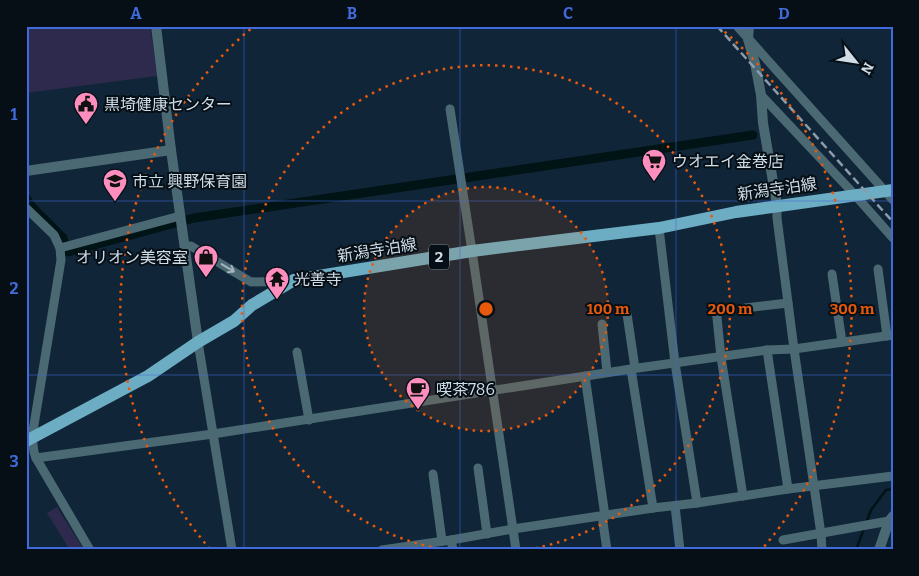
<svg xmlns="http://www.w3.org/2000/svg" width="919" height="576" viewBox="0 0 919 576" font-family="Bitter,'Noto Sans JP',serif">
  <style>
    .green { fill: #2e2a4d }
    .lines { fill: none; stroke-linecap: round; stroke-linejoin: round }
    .stream { stroke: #001315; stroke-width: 2.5 }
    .canal { stroke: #001315; stroke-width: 9 }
    .minor { stroke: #4b6973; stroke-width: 9 }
    .tertiary { stroke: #4b6973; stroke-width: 10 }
    .primary { stroke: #6dadc3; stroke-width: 12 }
    .rail { stroke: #8c9caa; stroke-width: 2.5; stroke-dasharray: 8 4; stroke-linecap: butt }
    .oneway { stroke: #a1b4bf }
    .grid { fill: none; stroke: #416bdb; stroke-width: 1; stroke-opacity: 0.55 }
    .ring { fill: none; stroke: #e8590c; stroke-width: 2.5; stroke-dasharray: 2.5 5 }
    .labels { text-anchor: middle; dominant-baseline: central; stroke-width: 4; stroke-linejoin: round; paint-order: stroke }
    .shield { fill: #060f16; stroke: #939fa9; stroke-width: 1 }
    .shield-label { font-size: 15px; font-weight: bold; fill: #cfdde8 }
    .poi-label { font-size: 16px; fill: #cfdde8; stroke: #060f16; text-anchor: start }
    .street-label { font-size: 16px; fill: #cfdde8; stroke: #060f16 }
    .centre { fill: #e8590c; stroke: #060f16; stroke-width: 2.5 }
    .ring-label { font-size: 15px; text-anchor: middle; font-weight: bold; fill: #e8590c; stroke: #060f16; stroke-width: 4; stroke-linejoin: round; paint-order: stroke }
    .neatline { fill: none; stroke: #416bdb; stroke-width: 2 }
    .grid-label { font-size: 16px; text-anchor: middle; font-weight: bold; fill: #416bdb }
  </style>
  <rect width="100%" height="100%" fill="#102638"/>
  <g class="green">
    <path d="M26,26H150L157,76L26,93Z"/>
    <path d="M57,507L84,550H70L47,513Z"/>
  </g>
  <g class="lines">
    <g class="stream">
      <path d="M866,523L871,510L886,490L893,489"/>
      <path d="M856,550L864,528"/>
    </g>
    <path class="canal" d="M26,198L32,207L63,238L68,252L194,218L753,135"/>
    <g class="minor">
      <path d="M737,26L893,200"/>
      <path d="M761,95L855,195L893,238"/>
      <path d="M450,109L472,251L516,550"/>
      <path d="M777,205V218L794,349L821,534L822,550"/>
      <path d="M26,208L54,235L60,248L61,260L32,437L34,452L36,458L90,550"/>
      <path d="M659,228L675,363L697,503"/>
      <path d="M185,247L191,246L251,282L290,281"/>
      <path d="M60,248L180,216"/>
      <path d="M878,269L887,336"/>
      <path d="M832,274L842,342"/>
      <path d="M716,308L721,357L743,496"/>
      <path d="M745,308L788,303"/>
      <path d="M627,314L635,368"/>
      <path d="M602,324L607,372"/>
      <path d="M198,342L232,550"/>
      <path d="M767,350L788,489"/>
      <path d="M297,352L309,420"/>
      <path d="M631,369L653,508"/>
      <path d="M585,376L605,516"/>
      <path d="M36,458L213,434L631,369L767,350L794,349L893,335"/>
      <path d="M478,468L487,534"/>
      <path d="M433,474L442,541"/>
      <path d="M675,506L680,550"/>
      <path d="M602,516L607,550"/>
      <path d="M451,540L453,550"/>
      <path d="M783,540L889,521"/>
      <path d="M382,550L451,540L513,529L653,508L697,503L788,489L893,476"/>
    </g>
    <g class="tertiary">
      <path d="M156,26L171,150L198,342"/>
      <path d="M749,26L748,39L755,63L761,95L763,123L777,205"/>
      <path d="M26,171L171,150"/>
      <path d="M879,550L889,521L893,516"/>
    </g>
    <path class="primary" d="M26,441L148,376L198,342L234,321L252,305L294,280L472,251L659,228L736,212L893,190"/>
    <path class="rail" d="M717,26L893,222"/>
  </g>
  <defs><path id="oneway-shaft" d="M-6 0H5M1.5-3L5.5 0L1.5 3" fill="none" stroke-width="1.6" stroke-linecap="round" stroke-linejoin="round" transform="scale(1.25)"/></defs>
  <use class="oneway" href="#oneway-shaft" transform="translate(228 268) rotate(31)"/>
  <path class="grid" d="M244,26V550M460,26V550M676,26V550M26,201H893M26,375H893"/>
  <circle cx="486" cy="309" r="122" fill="#e8590c" fill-opacity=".12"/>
  <g class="ring">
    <circle cx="486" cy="309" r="122"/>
    <path d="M446 550A244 244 0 1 1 526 550"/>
    <path d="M210 549A366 366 0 0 1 253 27M719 27A366 366 0 0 1 762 549"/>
  </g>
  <defs>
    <symbol id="civic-pin" viewBox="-11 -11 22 30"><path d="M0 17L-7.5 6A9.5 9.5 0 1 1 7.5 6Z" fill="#fd8ebe" stroke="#060f16"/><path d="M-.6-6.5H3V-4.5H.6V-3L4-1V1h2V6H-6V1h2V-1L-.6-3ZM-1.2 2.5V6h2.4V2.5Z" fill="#111"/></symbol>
    <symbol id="supermarket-pin" viewBox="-11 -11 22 30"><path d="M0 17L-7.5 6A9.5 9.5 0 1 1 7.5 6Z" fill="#fd8ebe" stroke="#060f16"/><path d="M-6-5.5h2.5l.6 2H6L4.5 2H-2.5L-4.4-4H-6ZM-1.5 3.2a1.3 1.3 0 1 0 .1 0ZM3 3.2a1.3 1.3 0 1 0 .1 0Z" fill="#111"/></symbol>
    <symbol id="school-pin" viewBox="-11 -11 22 30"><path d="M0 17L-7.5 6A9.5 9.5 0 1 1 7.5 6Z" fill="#fd8ebe" stroke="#060f16"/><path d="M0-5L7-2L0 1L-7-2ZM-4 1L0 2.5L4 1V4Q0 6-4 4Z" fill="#111"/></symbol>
    <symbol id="shop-pin" viewBox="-11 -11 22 30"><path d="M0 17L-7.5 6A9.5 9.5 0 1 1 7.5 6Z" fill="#fd8ebe" stroke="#060f16"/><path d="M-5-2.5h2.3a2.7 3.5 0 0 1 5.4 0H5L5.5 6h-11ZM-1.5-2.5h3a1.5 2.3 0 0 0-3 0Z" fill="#111"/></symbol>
    <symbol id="temple-pin" viewBox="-11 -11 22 30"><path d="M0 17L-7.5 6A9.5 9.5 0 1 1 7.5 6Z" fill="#fd8ebe" stroke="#060f16"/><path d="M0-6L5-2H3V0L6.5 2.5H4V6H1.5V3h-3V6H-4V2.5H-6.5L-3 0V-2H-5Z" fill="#111"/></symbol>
    <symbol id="cafe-pin" viewBox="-11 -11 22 30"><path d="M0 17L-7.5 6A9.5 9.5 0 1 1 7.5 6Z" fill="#fd8ebe" stroke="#060f16"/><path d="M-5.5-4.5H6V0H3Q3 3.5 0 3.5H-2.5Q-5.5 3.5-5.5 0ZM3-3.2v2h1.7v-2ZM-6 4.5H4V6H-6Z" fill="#111"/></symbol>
  </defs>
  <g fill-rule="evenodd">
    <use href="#civic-pin" x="72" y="90" width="28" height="38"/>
    <use href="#supermarket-pin" x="640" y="147" width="28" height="38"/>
    <use href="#school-pin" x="101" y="167" width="28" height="38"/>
    <use href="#shop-pin" x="192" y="243" width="28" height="38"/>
    <use href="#temple-pin" x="263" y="265" width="28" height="38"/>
    <use href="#cafe-pin" x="404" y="375" width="28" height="38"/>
  </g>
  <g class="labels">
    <rect class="shield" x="429" y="244.5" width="20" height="25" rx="4"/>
    <g class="shield-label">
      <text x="439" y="257">2</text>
    </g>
    <g class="poi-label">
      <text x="104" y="104">黒埼健康センター</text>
      <text x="672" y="161">ウオエイ金巻店</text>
      <text x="132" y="181">市立 興野保育園</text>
      <text x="188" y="257" text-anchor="end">オリオン美容室</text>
      <text x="294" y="279">光善寺</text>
      <text x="436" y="389">喫茶786</text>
    </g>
    <g class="street-label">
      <text transform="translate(777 189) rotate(-8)">新潟寺泊線</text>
      <text transform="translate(377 250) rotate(-9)">新潟寺泊線</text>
    </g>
  </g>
  <circle cx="486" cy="309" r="8" class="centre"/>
  <g class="ring-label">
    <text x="608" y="314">100 m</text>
    <text x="730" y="314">200 m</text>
    <text x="852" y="314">300 m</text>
  </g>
  <rect width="919" height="576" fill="none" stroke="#060f16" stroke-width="55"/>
  <g transform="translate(856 62) rotate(120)" stroke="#060f16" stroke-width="4" paint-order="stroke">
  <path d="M0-4L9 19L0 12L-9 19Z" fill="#cfdde8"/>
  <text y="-8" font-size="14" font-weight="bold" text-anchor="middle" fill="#cfdde8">N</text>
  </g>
  <rect x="28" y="28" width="864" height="520" class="neatline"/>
  <g class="grid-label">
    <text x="136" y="19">A</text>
    <text x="352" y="19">B</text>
    <text x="568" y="19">C</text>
    <text x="784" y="19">D</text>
    <text x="14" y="120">1</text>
    <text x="14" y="294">2</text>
    <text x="14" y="467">3</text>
  </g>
</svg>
